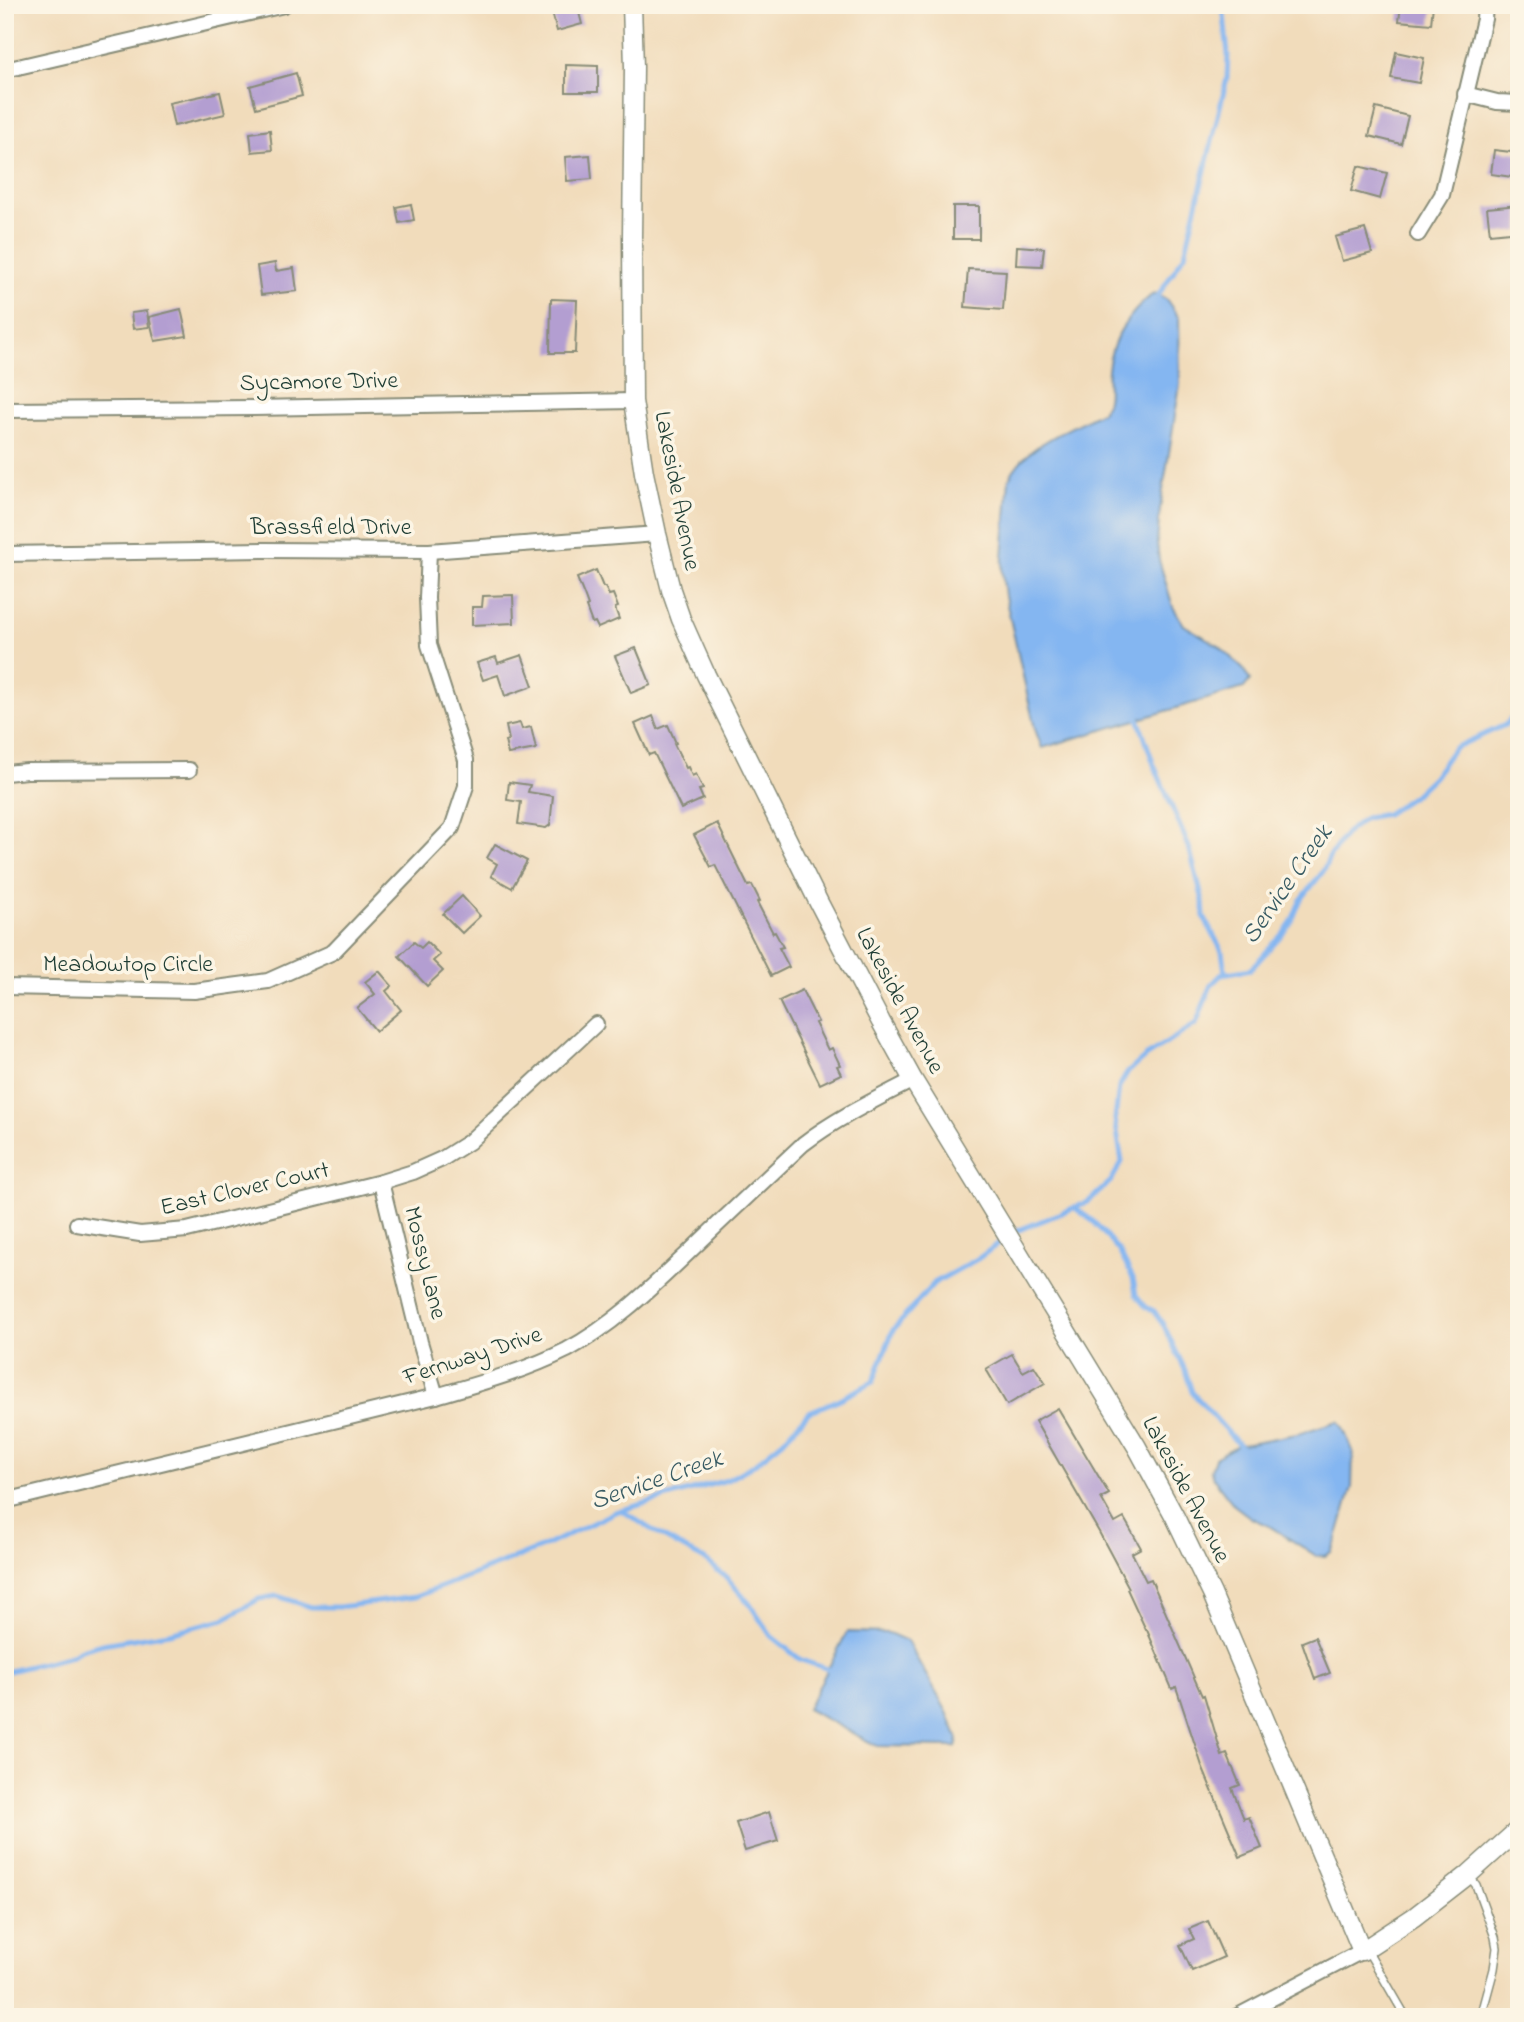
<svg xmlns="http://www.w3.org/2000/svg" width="1524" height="2022" viewBox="0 0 1524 2022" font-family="'Indie Flower',sans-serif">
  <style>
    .water { fill: #84b6f1; stroke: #527a92; stroke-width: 2 }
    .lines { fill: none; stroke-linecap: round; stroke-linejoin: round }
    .stream { stroke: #84b6f1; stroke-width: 5 }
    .building { fill: #b39ed1 }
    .service-casing { stroke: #888c78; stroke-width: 10 }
    .minor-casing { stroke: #888c78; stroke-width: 18 }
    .tertiary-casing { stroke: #888c78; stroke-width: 21 }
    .service { stroke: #fff; stroke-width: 7 }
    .minor { stroke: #fff; stroke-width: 14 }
    .tertiary { stroke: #fff; stroke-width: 18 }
    .labels { text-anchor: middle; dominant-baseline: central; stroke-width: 7; stroke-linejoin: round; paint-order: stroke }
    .street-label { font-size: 24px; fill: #1f3d34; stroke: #fcf5e5 }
    .water-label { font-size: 26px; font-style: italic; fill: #385b63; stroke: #fcf5e5 }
  </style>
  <rect width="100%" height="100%" fill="#fcf5e5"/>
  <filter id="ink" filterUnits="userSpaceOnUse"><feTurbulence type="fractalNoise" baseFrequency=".0143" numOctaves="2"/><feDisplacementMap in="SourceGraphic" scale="14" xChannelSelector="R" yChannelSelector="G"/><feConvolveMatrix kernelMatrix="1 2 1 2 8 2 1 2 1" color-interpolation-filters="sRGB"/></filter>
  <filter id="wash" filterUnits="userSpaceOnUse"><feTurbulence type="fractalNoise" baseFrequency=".00686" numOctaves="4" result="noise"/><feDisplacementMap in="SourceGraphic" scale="28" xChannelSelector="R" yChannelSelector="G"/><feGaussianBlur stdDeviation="1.57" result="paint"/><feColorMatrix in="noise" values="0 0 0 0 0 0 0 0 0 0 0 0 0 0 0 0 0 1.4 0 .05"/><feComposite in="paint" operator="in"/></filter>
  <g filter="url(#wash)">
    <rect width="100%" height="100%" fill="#f1dcbb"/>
    <g class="water">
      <path d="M1154,293L1166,299L1179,318L1180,384L1160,509L1157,543L1159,560L1173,607L1184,625L1219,646L1243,669L1250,680L1244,688L1042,748L1035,729L1005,596L1002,570L1009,479C1023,446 1072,428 1101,412C1112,398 1106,386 1108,370C1111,338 1129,313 1154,293Z"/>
      <path d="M1338,1421L1342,1426L1353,1451L1352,1487L1336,1542L1331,1552L1325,1556L1315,1555L1269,1526L1251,1518L1234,1505L1213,1478L1211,1470L1215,1458L1238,1445L1297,1434Z"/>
      <path d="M847,1632L889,1633L907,1641L947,1712L958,1739L956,1747L877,1746L807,1709Z"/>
    </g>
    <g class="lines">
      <g class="stream">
        <path d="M1157,300L1159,294L1185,254L1227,78L1228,55L1223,5"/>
        <path d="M1137,715L1154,765L1189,847L1203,901L1204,917L1222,951L1225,973"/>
        <path d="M1075,1208L1094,1222L1119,1251L1133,1278L1136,1295L1146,1307L1154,1311L1164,1326L1185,1370L1192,1392L1241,1447"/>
        <path d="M621,1510L663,1537L705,1560L727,1578L749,1603L771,1636L801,1660L828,1669L834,1673"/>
        <path d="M5,1672L68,1657L81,1650L102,1644L169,1633L224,1619L259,1599L277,1596L311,1607H339L415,1597L543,1547L615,1512L727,1480L752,1466L783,1441L809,1412L838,1400L873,1382L893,1330L934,1283L979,1258L1014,1232L1088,1202L1111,1181L1122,1162L1115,1119L1119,1087L1127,1073L1145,1057L1196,1024L1211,985L1222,974L1251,969L1285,931L1292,921L1300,901L1322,873L1330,856L1346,833L1365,818L1386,814L1413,796L1433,777L1454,748L1505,725L1519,711"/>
      </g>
    </g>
    <g id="blocks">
      <g class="building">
        <path d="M550,5H577L582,24L557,31Z"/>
        <path d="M1401,5H1433L1431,24L1399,21Z"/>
        <path d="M1396,52L1424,58L1419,83L1391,78Z"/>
        <path d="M566,65L598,66V92H566Z"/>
        <path d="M296,73L302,96L256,108L250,86Z"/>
        <path d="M220,92L225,114L174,126L169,103Z"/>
        <path d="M1376,108L1408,116L1401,144L1369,136Z"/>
        <path d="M270,130L272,150L252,152L250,133Z"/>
        <path d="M1494,150L1519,153V178L1491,174Z"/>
        <path d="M590,155L592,179L567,181L565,157Z"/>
        <path d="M1358,166L1387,173L1380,199L1351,191Z"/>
        <path d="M411,204L414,220L399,223L396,207Z"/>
        <path d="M1519,205V231L1490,234L1487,208Z"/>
        <rect x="953" y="206" width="26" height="33"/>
        <path d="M1365,229L1372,253L1342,261L1335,237Z"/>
        <path d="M1017,246L1044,248L1042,266L1016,265Z"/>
        <path d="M275,263L276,271L294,268L297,291L261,295L257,266Z"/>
        <path d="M968,269L1006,271L1003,310L965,307Z"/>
        <path d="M551,299L577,300L575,353H550Z"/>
        <path d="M181,309L187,336L155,341L149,317Z"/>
        <path d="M147,311L149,327L133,329L131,313Z"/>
        <path d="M596,570L603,587H605L609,595L613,594L618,607L615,608L619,619L598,628L595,622L592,623L586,607L588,606L584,595L577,578Z"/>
        <path d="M513,595L514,623L472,625V607H482L483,596Z"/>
        <path d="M636,648L651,685L631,693L615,656Z"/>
        <path d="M522,655L533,686L505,696L498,675L483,680L477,663L496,657L498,663Z"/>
        <path d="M653,716L658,729L668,725L676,743L674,744L686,768L688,767L692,776L696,774L703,789L699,790L703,799L681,809L654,753L649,755L635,724Z"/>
        <path d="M520,723L522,729L531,727L536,749L508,754L505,741L509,740L506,726Z"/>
        <path d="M509,782L530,785L528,792L553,796L550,825L546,828L518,824L521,802L507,800Z"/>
        <path d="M717,823L748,886L752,885L760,901L757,902L773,933L775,932L783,947L779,948L789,967L771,976L715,865L711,867L694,835Z"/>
        <path d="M495,844L527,861L512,888L491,876L497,864L487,858Z"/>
        <path d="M462,896L480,916L462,933L443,914Z"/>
        <path d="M414,942L421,948L427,942L440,955L433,961L443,971L427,986L399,956Z"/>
        <path d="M379,971L392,986L386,991L401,1010L376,1031L357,1008L375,994L365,982Z"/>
        <path d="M802,990L818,1022L815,1023L828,1050L832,1048L840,1065L837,1066L841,1074L820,1084L779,1001Z"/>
        <path d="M1012,1354L1023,1372L1034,1366L1045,1383L1007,1405L986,1369Z"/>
        <path d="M1058,1408L1109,1494L1101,1498L1115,1523L1124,1518L1141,1548L1132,1553L1146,1581L1151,1579L1202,1696L1204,1695L1222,1756L1227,1754L1240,1785L1232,1788L1244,1819L1249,1817L1262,1848L1240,1857L1203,1769L1176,1687L1172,1689L1147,1630H1146L1127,1589L1129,1588L1099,1532L1035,1421Z"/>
        <path d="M1315,1637L1330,1673L1315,1679L1302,1642Z"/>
        <path d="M769,1812L778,1841L745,1851L736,1823Z"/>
        <path d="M1208,1921L1224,1957L1192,1971L1180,1945L1194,1939L1189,1929Z"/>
      </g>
    </g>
  </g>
  <g filter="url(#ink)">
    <use href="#blocks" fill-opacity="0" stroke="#888c78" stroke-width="2"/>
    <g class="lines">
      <defs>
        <g id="service">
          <path d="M1469,1876L1476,1885L1495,1937L1497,1948L1494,1969L1481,2017"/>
          <path d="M1366,1948L1406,2017"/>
        </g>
        <g id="minor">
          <path d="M5,70L284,5"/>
          <path d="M1465,94L1497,102L1519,103"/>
          <path d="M1418,234L1442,195L1484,19L1485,5"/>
          <path d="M5,410L254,408L633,401"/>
          <path d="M5,554L263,550L429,551L657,534"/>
          <path d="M5,773L27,771L189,770"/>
          <path d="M5,987L194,991L268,981L333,952L452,828L466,786V760L429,645L427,598L429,551"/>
          <path d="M381,1182L420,1342L436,1396"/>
          <path d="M77,1224L140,1234L187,1230L381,1182L413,1172L442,1159L469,1142L596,1024"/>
          <path d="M5,1501L436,1396C481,1383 525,1371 567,1350C612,1326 650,1289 687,1254C725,1217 764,1181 803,1144C837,1118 875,1100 913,1080"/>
          <path d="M1236,2017L1362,1951"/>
        </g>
        <path id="tertiary" d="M632,5L634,67L632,237L633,401L644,473L657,534L671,590L681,619L706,675L819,903L881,1022L913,1080L1137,1447L1175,1517L1212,1594L1362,1951L1414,1917L1468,1875L1519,1829"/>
      </defs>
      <use href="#service" class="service-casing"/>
      <use href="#minor" class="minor-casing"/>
      <use href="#tertiary" class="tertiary-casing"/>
      <use href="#service" class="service"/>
      <use href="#minor" class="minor"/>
      <use href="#tertiary" class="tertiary"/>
    </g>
  </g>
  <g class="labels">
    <g class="street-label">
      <text transform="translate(319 383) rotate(-1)">Sycamore Drive</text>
      <text transform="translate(676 491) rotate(79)">Lakeside Avenue</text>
      <text x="331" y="528">Brassfield Drive</text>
      <text x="128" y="965">Meadowtop Circle</text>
      <text transform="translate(899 1001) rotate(62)">Lakeside Avenue</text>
      <text transform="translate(245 1190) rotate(-13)">East Clover Court</text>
      <text transform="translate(424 1263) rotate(76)">Mossy Lane</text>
      <text transform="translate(473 1357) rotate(-18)">Fernway Drive</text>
      <text transform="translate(1185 1490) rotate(62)">Lakeside Avenue</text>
    </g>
    <g class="water-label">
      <text transform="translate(1288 885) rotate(-55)">Service Creek</text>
      <text transform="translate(657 1481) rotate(-19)">Service Creek</text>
    </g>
  </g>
  <rect width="1524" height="2022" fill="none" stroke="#fcf5e5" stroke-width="28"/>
</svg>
